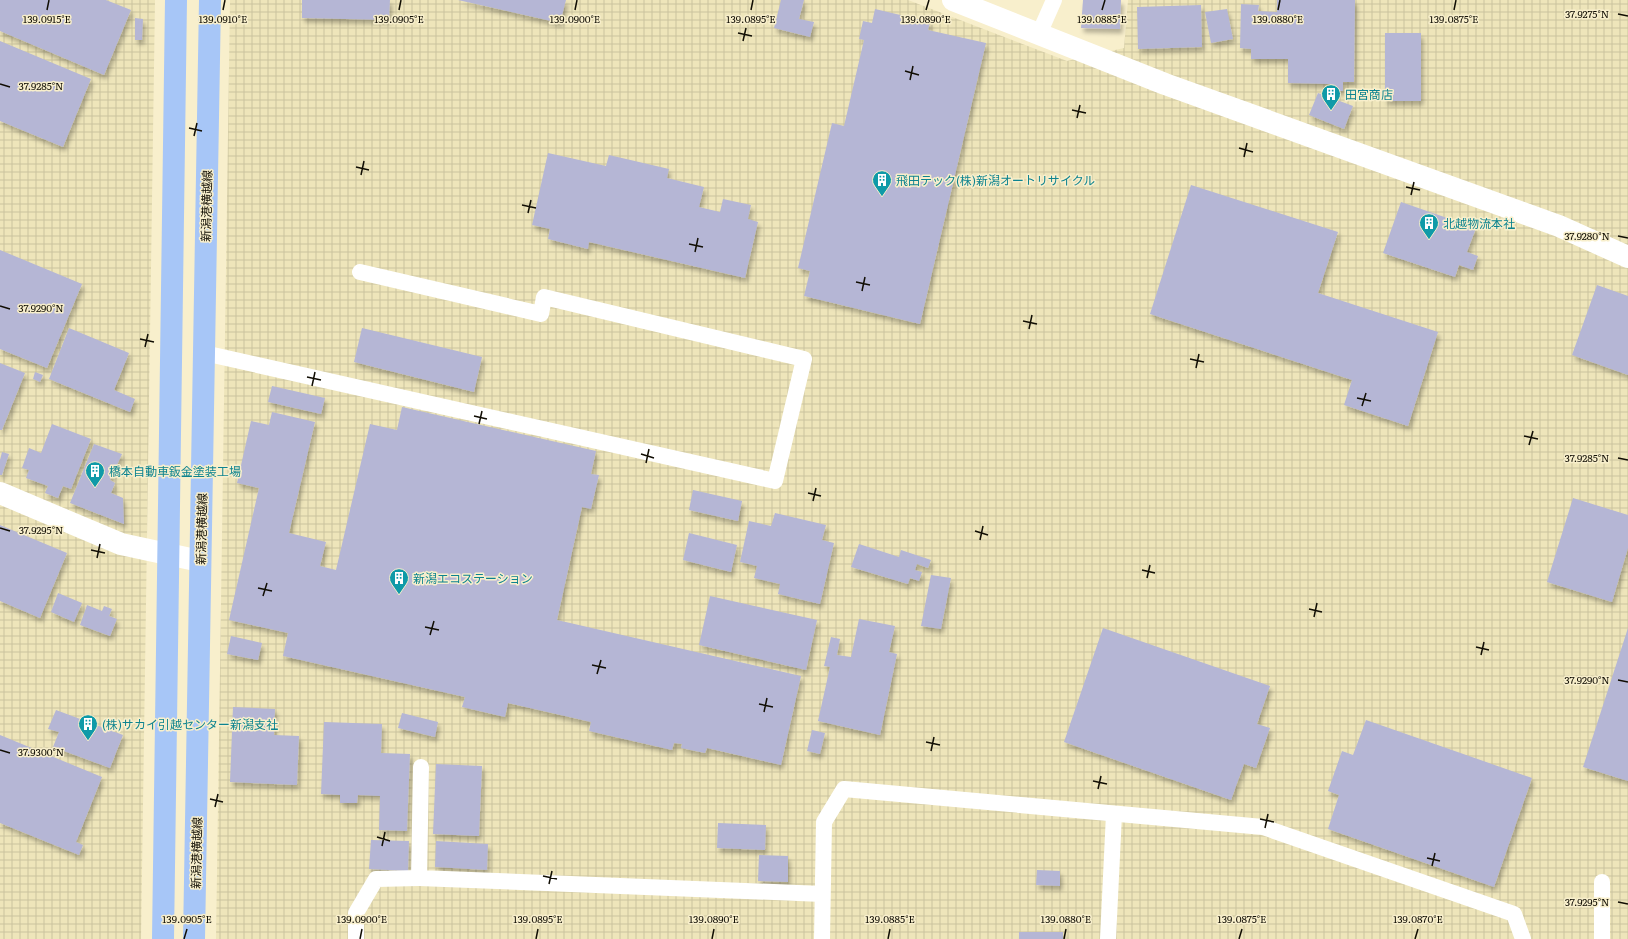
<svg xmlns="http://www.w3.org/2000/svg" width="1628" height="939" viewBox="0 0 1628 939" font-family="Literata,'Noto Sans JP',serif">
  <style>
    .industrial { fill: url(#industrial-grid) }
    .building { fill: #b5b6d5; filter: url(#shadow) }
    .lines { fill: none; stroke-linecap: round; stroke-linejoin: round }
    .service { stroke: #fff; stroke-width: 16 }
    .minor { stroke: #fff; stroke-width: 22 }
    .tertiary { stroke: #fff; stroke-width: 22 }
    .primary { stroke: #a7c6f7; stroke-width: 22 }
    .ticks { fill: none; stroke: #100d03; stroke-width: 1.5 }
    .labels { text-anchor: middle; dominant-baseline: central; stroke-width: 3; stroke-linejoin: round; paint-order: stroke }
    .culture-label { font-size: 12px; fill: #0d838f; stroke: #f8efcc; text-anchor: start }
    .street-label { font-size: 12px; fill: #100d03; stroke: #f8efcc }
    .ticks-label { font-size: 10px; text-anchor: middle; fill: #100d03; stroke: #f8efcc; stroke-width: 3; stroke-linejoin: round; paint-order: stroke }
  </style>
  <defs>
    <pattern id="industrial-grid" width="8" height="8" patternUnits="userSpaceOnUse"><rect width="8" height="8" fill="#eee5ba"/><path d="M0 4h8M4 0v8" fill="none" stroke="#cbc39e"/></pattern>
    <filter id="shadow"><feDropShadow dx="2.5" dy="4.5" stdDeviation="2" flood-color="#0004"/></filter>
  </defs>
  <rect width="100%" height="100%" fill="#f8efcc"/>
  <g class="industrial">
    <path d="M0,0H155L141,939H0Z"/>
    <path d="M230,0H908L1067,61L1124,48L1128,0H1628V939H216Z"/>
  </g>
  <g class="building">
    <path d="M0,0H106L131,10L104,75L0,31Z"/>
    <path d="M302,0H390L389,20L302,18Z"/>
    <path d="M458,0H566L560,23Z"/>
    <path d="M781,0H804L799,19L814,22L810,37L774,28Z"/>
    <path d="M1083,0H1121L1120,29L1081,28Z"/>
    <path d="M1277,0H1355L1354,82H1343V91H1330V84L1288,83V59H1251V49L1240,48L1241,4L1259,5L1258,11L1277,12Z"/>
    <path d="M1201,5L1202,47L1138,49L1137,7Z"/>
    <path d="M875,9L930,22L928,30L986,43L920,324L804,296L810,271L798,268L832,123L844,126L864,40L859,39L863,21L872,23Z"/>
    <path d="M1227,9L1233,39L1211,43L1205,12Z"/>
    <path d="M135,18L143,19L142,40H135Z"/>
    <rect x="1385" y="33" width="36" height="68"/>
    <path d="M0,41L91,79L63,147L0,121Z"/>
    <path d="M1318,93L1353,106L1344,129L1309,115Z"/>
    <path d="M548,153L606,166L609,155L669,169L667,178L704,187L699,207L720,212L723,199L751,205L748,219L758,222L745,278L589,242L588,249L548,239L550,229L532,225Z"/>
    <path d="M1191,185L1338,232L1318,293L1438,332L1408,426L1344,405L1352,380L1150,314Z"/>
    <path d="M1401,202L1476,228L1467,252L1478,256L1473,270L1459,265L1455,277L1383,253Z"/>
    <path d="M0,250L82,284L47,368L0,349Z"/>
    <path d="M1597,285L1628,296V375L1572,355Z"/>
    <path d="M69,328L129,353L114,390L135,399L130,412L49,379Z"/>
    <path d="M362,328L482,357L474,392L354,362Z"/>
    <path d="M0,363L25,373L2,430H0Z"/>
    <path d="M35,372L43,375L40,382L33,379Z"/>
    <path d="M272,386L325,398L321,414L268,402Z"/>
    <path d="M402,407L596,451L591,474L599,475L591,509L582,507L557,620L801,676L781,765L707,748L705,753L681,748L682,744L674,743L672,750L589,731L591,722L508,703L505,717L462,707L465,697L283,656L288,633L229,620L259,488L237,483L251,421L269,425L272,412L315,422L289,533L326,542L320,566L336,570L370,424L397,430Z"/>
    <path d="M52,424L91,439L71,489L63,486L58,498L45,493L48,486L26,478L29,470L22,468L29,448L41,453Z"/>
    <path d="M94,444L122,454L110,480L115,483L111,493L123,498L124,524L70,503Z"/>
    <path d="M2,452L9,454L2,475H0V460Z"/>
    <path d="M693,490L742,501L738,521L689,510Z"/>
    <path d="M1573,498L1628,515V548L1612,602L1547,582Z"/>
    <path d="M775,513L826,525L822,540L834,543L820,604L778,594L780,584L754,578L757,566L740,562L749,521L771,526Z"/>
    <path d="M0,525L67,553L40,618L0,601Z"/>
    <path d="M689,533L737,545L731,572L683,560Z"/>
    <path d="M859,544L899,557L901,550L931,560L928,568L917,564L915,570L922,572L919,581L910,578L908,584L851,567Z"/>
    <path d="M931,575L951,578L941,629L921,626Z"/>
    <path d="M58,593L82,603L74,622L51,612Z"/>
    <path d="M710,596L817,620L806,670L699,645Z"/>
    <path d="M87,605L102,611L104,606L112,609L109,616L117,619L110,636L80,625Z"/>
    <path d="M859,619L895,626L889,652L897,654L880,735L818,721L830,667L824,666L831,637L840,639L837,655L851,657Z"/>
    <path d="M1103,628L1270,686L1257,724L1270,728L1256,768L1244,764L1231,800L1064,742Z"/>
    <path d="M1628,628V781L1583,767Z"/>
    <path d="M231,636L262,643L258,660L227,654Z"/>
    <path d="M233,707L275,709L274,735L299,736L297,785L230,782Z"/>
    <path d="M56,710L123,735L110,768L53,747L59,732L48,729Z"/>
    <path d="M402,713L438,722L435,737L398,728Z"/>
    <path d="M1366,720L1532,778L1494,887L1328,829L1339,795L1328,791L1342,751L1353,755Z"/>
    <path d="M324,722L382,724L381,753L410,754L407,831L379,830L380,796L358,795L357,803H340V795L321,794Z"/>
    <path d="M812,730L825,733L820,754L807,751Z"/>
    <path d="M0,735L102,777L76,842L83,845L79,855L0,823Z"/>
    <path d="M436,764L482,766L479,836L433,834Z"/>
    <path d="M718,823L766,825L765,850L717,848Z"/>
    <path d="M371,840L409,841L408,871L369,869Z"/>
    <path d="M436,841L488,844L487,870L435,867Z"/>
    <path d="M759,855L788,856V882L758,881Z"/>
    <path d="M1037,870L1060,871V886L1036,885Z"/>
    <rect x="1019" y="932" width="44" height="7"/>
  </g>
  <g class="lines">
    <g class="service">
      <path d="M1039,34L1054,0"/>
      <path d="M204,353L775,481L804,359L544,297L541,314L360,272"/>
      <path d="M421,767L419,878L822,894"/>
      <path d="M356,939V913L376,879L419,878"/>
      <path d="M822,939L824,822L844,789L1263,827L1514,914L1523,939"/>
      <path d="M1108,939L1114,814"/>
      <path d="M1602,939V882"/>
    </g>
    <path class="minor" d="M0,493L121,544L200,561"/>
    <path class="tertiary" d="M953,0L1165,84L1559,226L1628,257"/>
    <g class="primary">
      <path d="M163,939L176,0"/>
      <path d="M194,939L210,0"/>
    </g>
  </g>
  <path class="ticks" d="M47,10L49,0M223,10L225,0M399,10L401,0M575,10L577,0M751,10L753,0M926,10L929,0M1102,10L1105,0M1278,10L1280,0M1454,10L1456,0M1618,14L1628,16M738,33L752,36M743,41L746,28M905,71L919,75M910,80L913,66M0,84L10,87M1072,110L1086,113M1077,118L1080,105M189,128L202,131M194,136L197,123M1239,148L1253,152M1244,157L1247,143M356,167L369,170M361,175L364,161M1406,187L1420,190M1411,195L1414,182M522,205L536,208M528,213L531,200M1618,236L1628,238M689,244L703,247M695,252L698,238M856,282L870,285M862,291L865,277M0,306L10,309M1023,321L1037,324M1029,329L1032,315M140,339L154,342M145,347L148,334M1190,359L1204,362M1196,368L1199,354M307,377L321,380M312,386L315,372M1357,398L1371,401M1362,406L1366,393M474,416L487,419M479,424L482,411M1524,436L1538,439M1529,445L1533,431M641,454L654,458M1618,458L1628,460M646,463L649,449M808,493L821,496M813,501L816,488M0,528L10,531M975,531L988,535M980,540L983,526M91,550L105,553M97,558L100,544M1142,570L1155,573M1147,578L1150,565M258,588L272,591M263,596L267,583M1309,609L1322,612M1314,617L1317,603M425,627L439,630M430,635L434,621M1476,647L1489,650M1481,655L1484,642M592,665L606,668M597,674L601,660M1618,680L1628,682M759,704L773,707M764,712L767,698M926,742L940,745M0,750L10,753M931,751L934,737M1093,781L1107,784M1098,789L1101,776M210,799L223,802M215,807L218,794M1260,819L1274,822M1265,828L1268,814M377,837L390,841M382,846L385,832M1427,858L1440,861M1432,866L1435,853M543,876L557,879M549,884L552,871M1618,902L1628,904M184,939L187,929M360,939L362,929M536,939L538,929M712,939L714,929M888,939L890,929M1064,939L1066,929M1239,939L1242,929M1415,939L1418,929"/>
  <defs>
    <symbol id="building-pin" viewBox="-11 -11 22 30"><path d="M0 17L-7.5 6A9.5 9.5 0 1 1 7.5 6Z" fill="#0f9aa8" stroke="#f8efcc"/><path d="M-4-6H4V6H1V3H-1V6H-4ZM-2.5-4.3h1.7v1.8h-1.7ZM.8-4.3h1.7v1.8H.8ZM-2.5-1h1.7V.8h-1.7ZM.8-1h1.7V.8H.8Z" fill="#fff"/></symbol>
  </defs>
  <g fill-rule="evenodd">
    <use href="#building-pin" x="1320" y="83" width="22" height="30"/>
    <use href="#building-pin" x="871" y="169" width="22" height="30"/>
    <use href="#building-pin" x="1418" y="212" width="22" height="30"/>
    <use href="#building-pin" x="84" y="460" width="22" height="30"/>
    <use href="#building-pin" x="388" y="567" width="22" height="30"/>
    <use href="#building-pin" x="77" y="713" width="22" height="30"/>
  </g>
  <g class="labels">
    <g class="culture-label">
      <text x="1345" y="94">田宮商店</text>
      <text x="896" y="180">飛田テック(株)新潟オートリサイクル</text>
      <text x="1443" y="223">北越物流本社</text>
      <text x="109" y="471">橋本自動車鈑金塗装工場</text>
      <text x="413" y="578">新潟エコステーション</text>
      <text x="102" y="724">(株)サカイ引越センター新潟支社</text>
    </g>
    <g class="street-label">
      <text transform="translate(206 206) rotate(-89)">新潟港横越線</text>
      <text transform="translate(201 529) rotate(-89)">新潟港横越線</text>
      <text transform="translate(196 853) rotate(-89)">新潟港横越線</text>
    </g>
  </g>
  <g class="ticks-label">
    <text x="1587" y="18">37.9275°N</text>
    <text x="47" y="23">139.0915°E</text>
    <text x="223" y="23">139.0910°E</text>
    <text x="399" y="23">139.0905°E</text>
    <text x="575" y="23">139.0900°E</text>
    <text x="751" y="23">139.0895°E</text>
    <text x="926" y="23">139.0890°E</text>
    <text x="1102" y="23">139.0885°E</text>
    <text x="1278" y="23">139.0880°E</text>
    <text x="1454" y="23">139.0875°E</text>
    <text x="41" y="90">37.9285°N</text>
    <text x="1587" y="240">37.9280°N</text>
    <text x="41" y="312">37.9290°N</text>
    <text x="1587" y="462">37.9285°N</text>
    <text x="41" y="534">37.9295°N</text>
    <text x="1587" y="684">37.9290°N</text>
    <text x="41" y="756">37.9300°N</text>
    <text x="1587" y="906">37.9295°N</text>
    <text x="187" y="923">139.0905°E</text>
    <text x="362" y="923">139.0900°E</text>
    <text x="538" y="923">139.0895°E</text>
    <text x="714" y="923">139.0890°E</text>
    <text x="890" y="923">139.0885°E</text>
    <text x="1066" y="923">139.0880°E</text>
    <text x="1242" y="923">139.0875°E</text>
    <text x="1418" y="923">139.0870°E</text>
  </g>
</svg>
